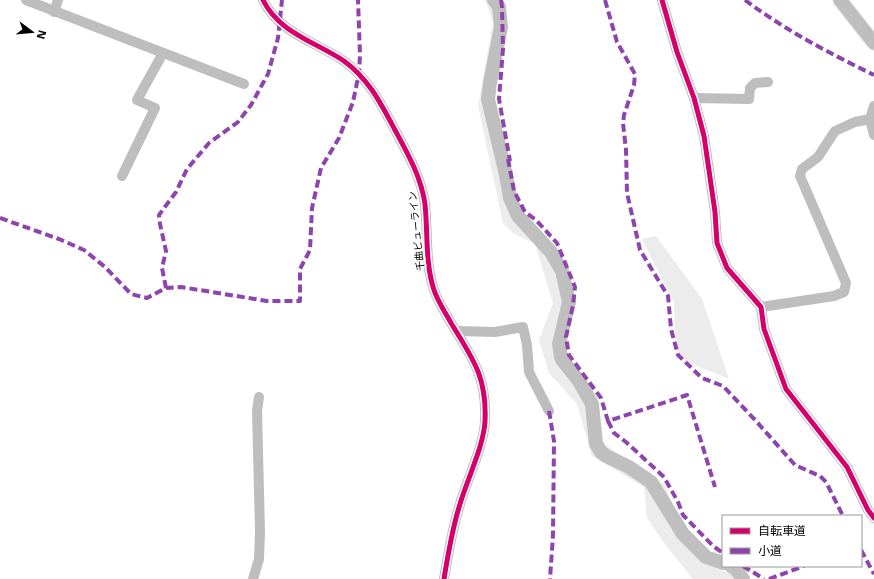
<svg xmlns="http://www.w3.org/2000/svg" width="874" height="579" viewBox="0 0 874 579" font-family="'Noto Sans','Noto Sans JP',sans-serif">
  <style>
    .green { fill: #ececec }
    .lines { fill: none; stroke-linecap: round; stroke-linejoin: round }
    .river { stroke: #bfbfbf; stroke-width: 14 }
    .major-casing { stroke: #dbdbdb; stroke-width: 15 }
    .minor { stroke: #bebebe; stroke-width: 10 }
    .major { stroke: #bebebe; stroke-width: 13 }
    .quiet { stroke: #8e44ad; stroke-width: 4; stroke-dasharray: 8 4; stroke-linecap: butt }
    .cycleway-casing { stroke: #fff; stroke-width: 8 }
    .cycleway { stroke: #d6006c; stroke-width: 5 }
    .labels { text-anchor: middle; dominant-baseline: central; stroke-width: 4; stroke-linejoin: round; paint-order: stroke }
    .street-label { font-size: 10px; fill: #000; stroke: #fff }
  </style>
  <rect width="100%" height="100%" fill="#fff"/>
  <g class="green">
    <path d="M485,0H487L495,8L496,37L486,105L504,197L530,228L556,274L565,307L560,330L558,360L582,390L588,403L590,422L604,444L665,485L692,551L701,561L720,570L733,574L734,579H693L667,547L647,518L644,487L592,456L577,404L549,373L539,340L553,303L535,244L513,233L503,223L478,106L493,22Z"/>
    <path d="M656,236L702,299L729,379L687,362L676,348L674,303L642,239Z"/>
  </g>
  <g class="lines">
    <g class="river">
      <path d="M494,0L499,7L501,27L490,83L488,99L506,175L510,198L518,216L551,252L562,271L569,302L559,344L561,357L563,361L579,381L592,404L596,444L601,452L606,456L629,467L651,482L683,534L706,557L723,563"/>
      <path d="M731,566L736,569L743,579"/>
    </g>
    <defs>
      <path id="major" d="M840,0L874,43"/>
    </defs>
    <use href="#major" class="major-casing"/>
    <g class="minor">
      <path d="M26,0L244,84"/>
      <path d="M263,0C279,33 316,42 344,61C355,69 364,79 372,90C381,103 388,117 395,130C408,154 421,177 425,204C428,233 425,263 434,290C438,302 445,312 451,323C473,359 487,377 485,421C484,445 467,480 460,504C452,529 448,554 444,579"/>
      <path d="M662,0L677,52L694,98L704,136L715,212L717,243L727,268L761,307L764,329L786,389L847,467L868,510L874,518"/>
      <path d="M54,12L58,0"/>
      <path d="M694,98L749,99L750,88L755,83L768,82"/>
      <path d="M874,106L870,119L874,135"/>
      <path d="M122,176L155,108L137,100L163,53"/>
      <path d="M761,307L834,296L844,292L846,283L800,176L802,169L818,157L835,131L855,122L870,119"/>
      <path d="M457,331L495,332L523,327L527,345L529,372L549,411"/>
      <path d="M253,579L259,559L260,532L257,411L259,397"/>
    </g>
    <use href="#major" class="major"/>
    <g class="quiet">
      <path d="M501,0L502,7L503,49L499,99L510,161"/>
      <path d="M605,0L617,42L635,74L634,85L624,115L623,123L626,150L627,193L640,250L668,296L671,329L678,355L702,378L723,386L756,421L795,465L820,476L826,482L843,516"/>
      <path d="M745,0C785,30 829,53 874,75"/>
      <path d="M508,159L514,191L525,212L536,220L557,243L575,287L573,305L566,337L569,355L601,398L608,421L687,395L715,487"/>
      <path d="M0,218L59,239L84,250L105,267L131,294L147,298L166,288L181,287L267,301H300V269L310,250L312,208L321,168L339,138L353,102L359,73L360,55L358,0"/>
      <path d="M166,288L162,268L166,251L160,224L159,215L176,192L187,169L209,143L238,122L251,105L268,74L278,38L282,0"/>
      <path d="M549,411L554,441L553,535L550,579"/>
      <path d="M608,421L614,433L626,442L664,477L678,502L683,515L713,546L723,553"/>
      <path d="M861,550L874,574"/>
      <path d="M743,566L764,579"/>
      <path d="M769,579L804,566"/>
    </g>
    <defs>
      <g id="cycleway">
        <path d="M263,0C279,33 316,42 344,61C355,69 364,79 372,90C381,103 388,117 395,130C408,154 421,177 425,204C428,233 425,263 434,290C438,302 445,312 451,323C473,359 487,377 485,421C484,445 467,480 460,504C452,529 448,554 444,579"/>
        <path d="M662,0L677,52L694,98L704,136L715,212L717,243L727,268L761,307L764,329L786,389L847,467L868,510L874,518"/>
      </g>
    </defs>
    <use href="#cycleway" class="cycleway-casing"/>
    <use href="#cycleway" class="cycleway"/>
  </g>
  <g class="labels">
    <g class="street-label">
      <text transform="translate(416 231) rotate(-96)">千曲ビューライン</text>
    </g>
  </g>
  <rect x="722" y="515" width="140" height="52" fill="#ffffff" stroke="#999999"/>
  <rect x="730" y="528" width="20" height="6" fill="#d6006c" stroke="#999999"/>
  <text x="758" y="535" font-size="12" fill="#000000">自転車道</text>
  <rect x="730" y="548" width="20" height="6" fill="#8e44ad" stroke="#999999"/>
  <text x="758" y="555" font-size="12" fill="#000000">小道</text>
  <g transform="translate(32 32) rotate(106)" stroke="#ffffff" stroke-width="3" paint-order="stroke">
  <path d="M0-3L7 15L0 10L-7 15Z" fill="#000000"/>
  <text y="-6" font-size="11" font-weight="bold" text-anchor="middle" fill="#000000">N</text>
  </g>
</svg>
